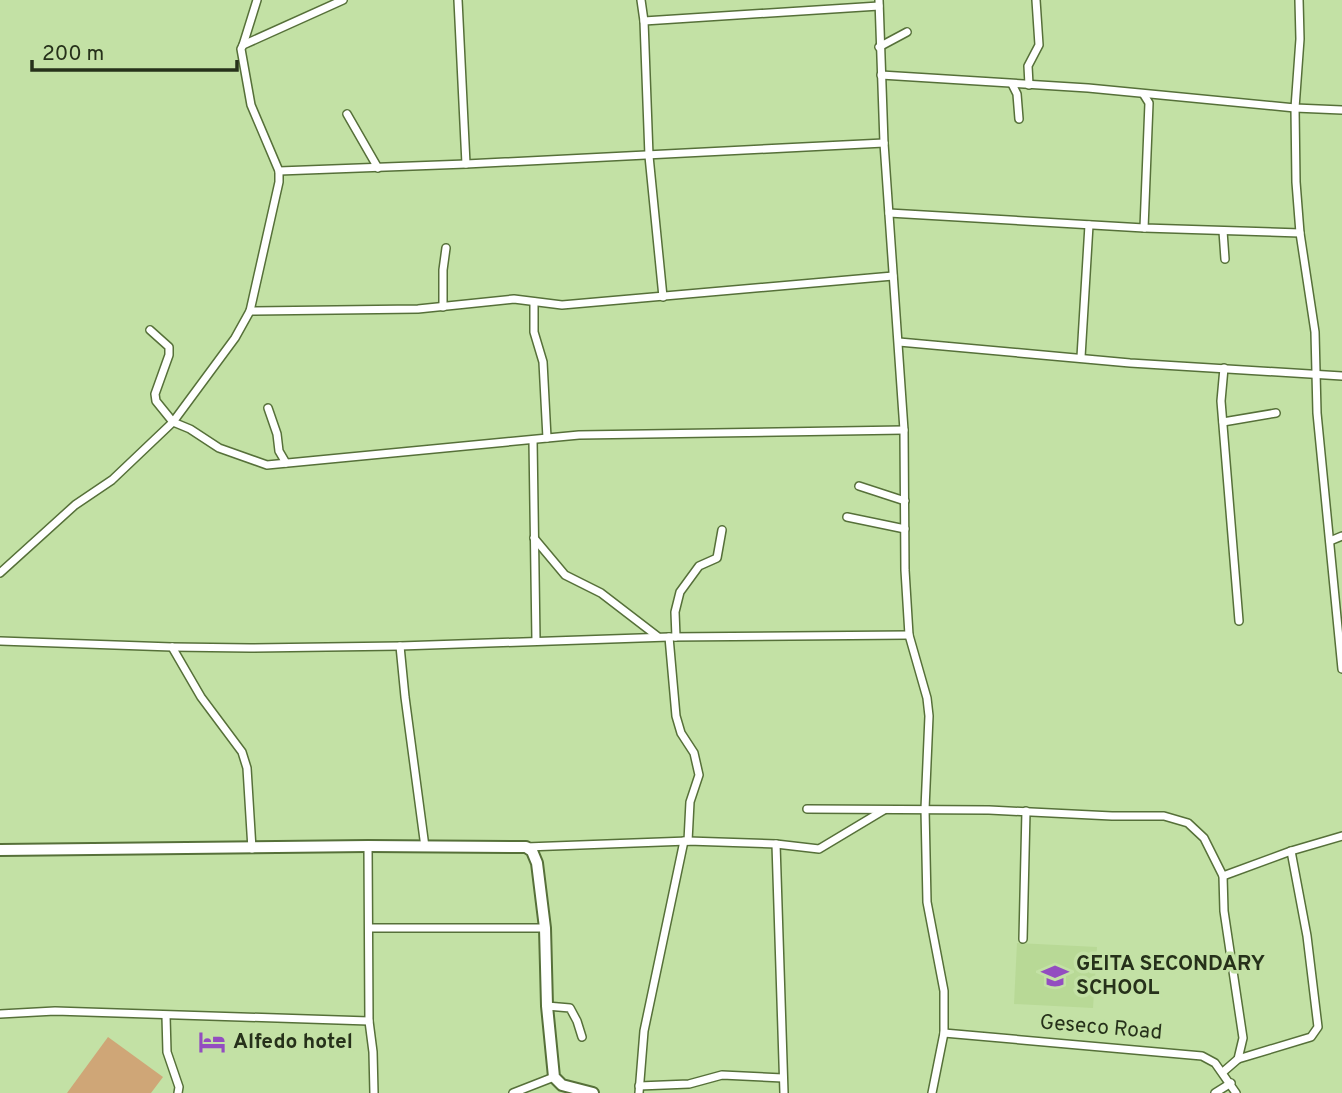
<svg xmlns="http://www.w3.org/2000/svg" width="1342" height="1093" viewBox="0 0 1342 1093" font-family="Overpass,sans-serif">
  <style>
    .built { fill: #b8d996 }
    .green { fill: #cfa677 }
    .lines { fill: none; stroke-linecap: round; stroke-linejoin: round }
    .street-casing { stroke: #567039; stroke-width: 10 }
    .secondary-casing { stroke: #567039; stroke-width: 14 }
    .street { stroke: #fff; stroke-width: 7 }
    .secondary { stroke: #fff; stroke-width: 10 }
    .labels { text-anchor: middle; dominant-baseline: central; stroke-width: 7; stroke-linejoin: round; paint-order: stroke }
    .poi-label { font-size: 21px; font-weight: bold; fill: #26311a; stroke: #c3e1a5; text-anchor: start }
    .street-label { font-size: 21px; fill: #26311a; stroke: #c3e1a5 }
  </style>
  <rect width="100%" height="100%" fill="#c3e1a5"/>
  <path class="built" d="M1017,943L1097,947L1093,1008L1014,1004Z"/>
  <path class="green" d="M108,1037L163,1077L151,1093H67Z"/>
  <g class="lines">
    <defs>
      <g id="street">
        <path d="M458,0L466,164"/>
        <path d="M641,0L644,21L649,156L663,297"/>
        <path d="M879,0L884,143L904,430L905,570L909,635L927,698L929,716L925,809L927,902L944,991V1033L932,1093"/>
        <path d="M1299,0L1300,39L1295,108L1296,182L1300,233L1315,332L1317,413L1342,669"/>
        <path d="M644,21L879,6"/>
        <path d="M243,45L257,0"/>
        <path d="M879,47L907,32"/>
        <path d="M881,75L1088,88L1295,108L1342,110"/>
        <path d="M1012,84L1017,94L1019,119"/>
        <path d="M1029,85L1028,66L1039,45L1036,0"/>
        <path d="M347,114L378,168"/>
        <path d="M279,171L466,164L884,143"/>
        <path d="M889,213L1144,228L1300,233"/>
        <path d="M1144,228L1149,103L1144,95"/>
        <path d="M1223,231L1225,259"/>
        <path d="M534,302V332L543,362L547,438"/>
        <path d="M443,307V270L446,248"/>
        <path d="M250,311L418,309L514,299L562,305L893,276"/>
        <path d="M150,330L169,347V355L155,394L156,401L173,422L190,429L219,448L267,465L579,435L904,430"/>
        <path d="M899,342L1130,363L1342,376"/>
        <path d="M1081,357L1089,225"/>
        <path d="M1224,368L1221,401L1239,621"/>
        <path d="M268,408L277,434L279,451L286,463"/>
        <path d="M1223,422L1276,413"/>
        <path d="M533,440L536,640"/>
        <path d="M859,486L905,501"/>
        <path d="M847,517L905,529"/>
        <path d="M534,538L565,575L601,593L657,636"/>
        <path d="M1330,541L1342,536"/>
        <path d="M0,573L75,505L112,480L173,422L235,338L250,311L279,182V171L251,105L241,49L243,45L343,0"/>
        <path d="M669,637L676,716L681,733L694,753L699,775L690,802L688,841"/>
        <path d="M676,637L675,612L680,592L699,566L717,558L722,530"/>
        <path d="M0,641L172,647L250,648L400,646L669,637L909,635"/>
        <path d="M400,646L405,697L425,847"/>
        <path d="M172,647L201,697L242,752L247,768L252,849"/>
        <path d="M807,809L989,810L1112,816H1164L1188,823L1204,838L1223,876L1224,911L1243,1038L1238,1059L1223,1072"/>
        <path d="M776,844L784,1093"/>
        <path d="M368,846L369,1021L373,1052L374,1093"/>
        <path d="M526,847L688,841L776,844L819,849L884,810"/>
        <path d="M1223,876L1291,851L1342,836"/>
        <path d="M370,928H545"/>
        <path d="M1023,939L1026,811"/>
        <path d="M547,1006L570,1008L577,1021L582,1037"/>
        <path d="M0,1014L55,1011L369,1021"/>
        <path d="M166,1016L167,1052L179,1087L178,1093"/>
        <path d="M944,1033L1202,1056L1215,1063L1236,1093"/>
        <path d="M1238,1059L1311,1037L1318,1027L1307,936L1291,851"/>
        <path d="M639,1086L689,1084L722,1075L783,1078"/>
        <path d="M513,1093L554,1077"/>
        <path d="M639,1093L644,1031L684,841"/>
        <path d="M1215,1093L1231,1083"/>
      </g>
      <path id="secondary" d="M0,850L368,846L526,847L532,851L537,863L545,928L547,1006L554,1077L562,1085L593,1093"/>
    </defs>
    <use href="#street" class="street-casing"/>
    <use href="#secondary" class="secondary-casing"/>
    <use href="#street" class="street"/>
    <use href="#secondary" class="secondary"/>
  </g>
  <defs>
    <symbol id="school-bare" viewBox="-9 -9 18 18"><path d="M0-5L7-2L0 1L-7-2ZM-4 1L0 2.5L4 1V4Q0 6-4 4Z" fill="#934dc0" stroke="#c3e1a5" stroke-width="2.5" paint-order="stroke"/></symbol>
    <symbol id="hotel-bare" viewBox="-9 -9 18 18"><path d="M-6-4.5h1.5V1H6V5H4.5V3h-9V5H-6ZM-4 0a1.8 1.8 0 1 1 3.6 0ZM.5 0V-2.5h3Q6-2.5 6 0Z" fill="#934dc0" stroke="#c3e1a5" stroke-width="2.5" paint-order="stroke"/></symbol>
  </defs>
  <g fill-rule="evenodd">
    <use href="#school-bare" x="1036" y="957" width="38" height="38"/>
    <use href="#hotel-bare" x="193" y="1023" width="38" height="38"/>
  </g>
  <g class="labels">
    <g class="poi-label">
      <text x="1076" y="964">GEITA SECONDARY<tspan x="1076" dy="24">SCHOOL</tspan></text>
      <text x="233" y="1042">Alfedo hotel</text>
    </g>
    <g class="street-label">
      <text transform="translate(1101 1028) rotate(5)">Geseco Road</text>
    </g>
  </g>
  <path d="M32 60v10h205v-10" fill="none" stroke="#26311a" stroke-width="3.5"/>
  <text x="42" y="60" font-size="21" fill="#26311a" stroke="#c3e1a5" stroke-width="5" paint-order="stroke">200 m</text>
</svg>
